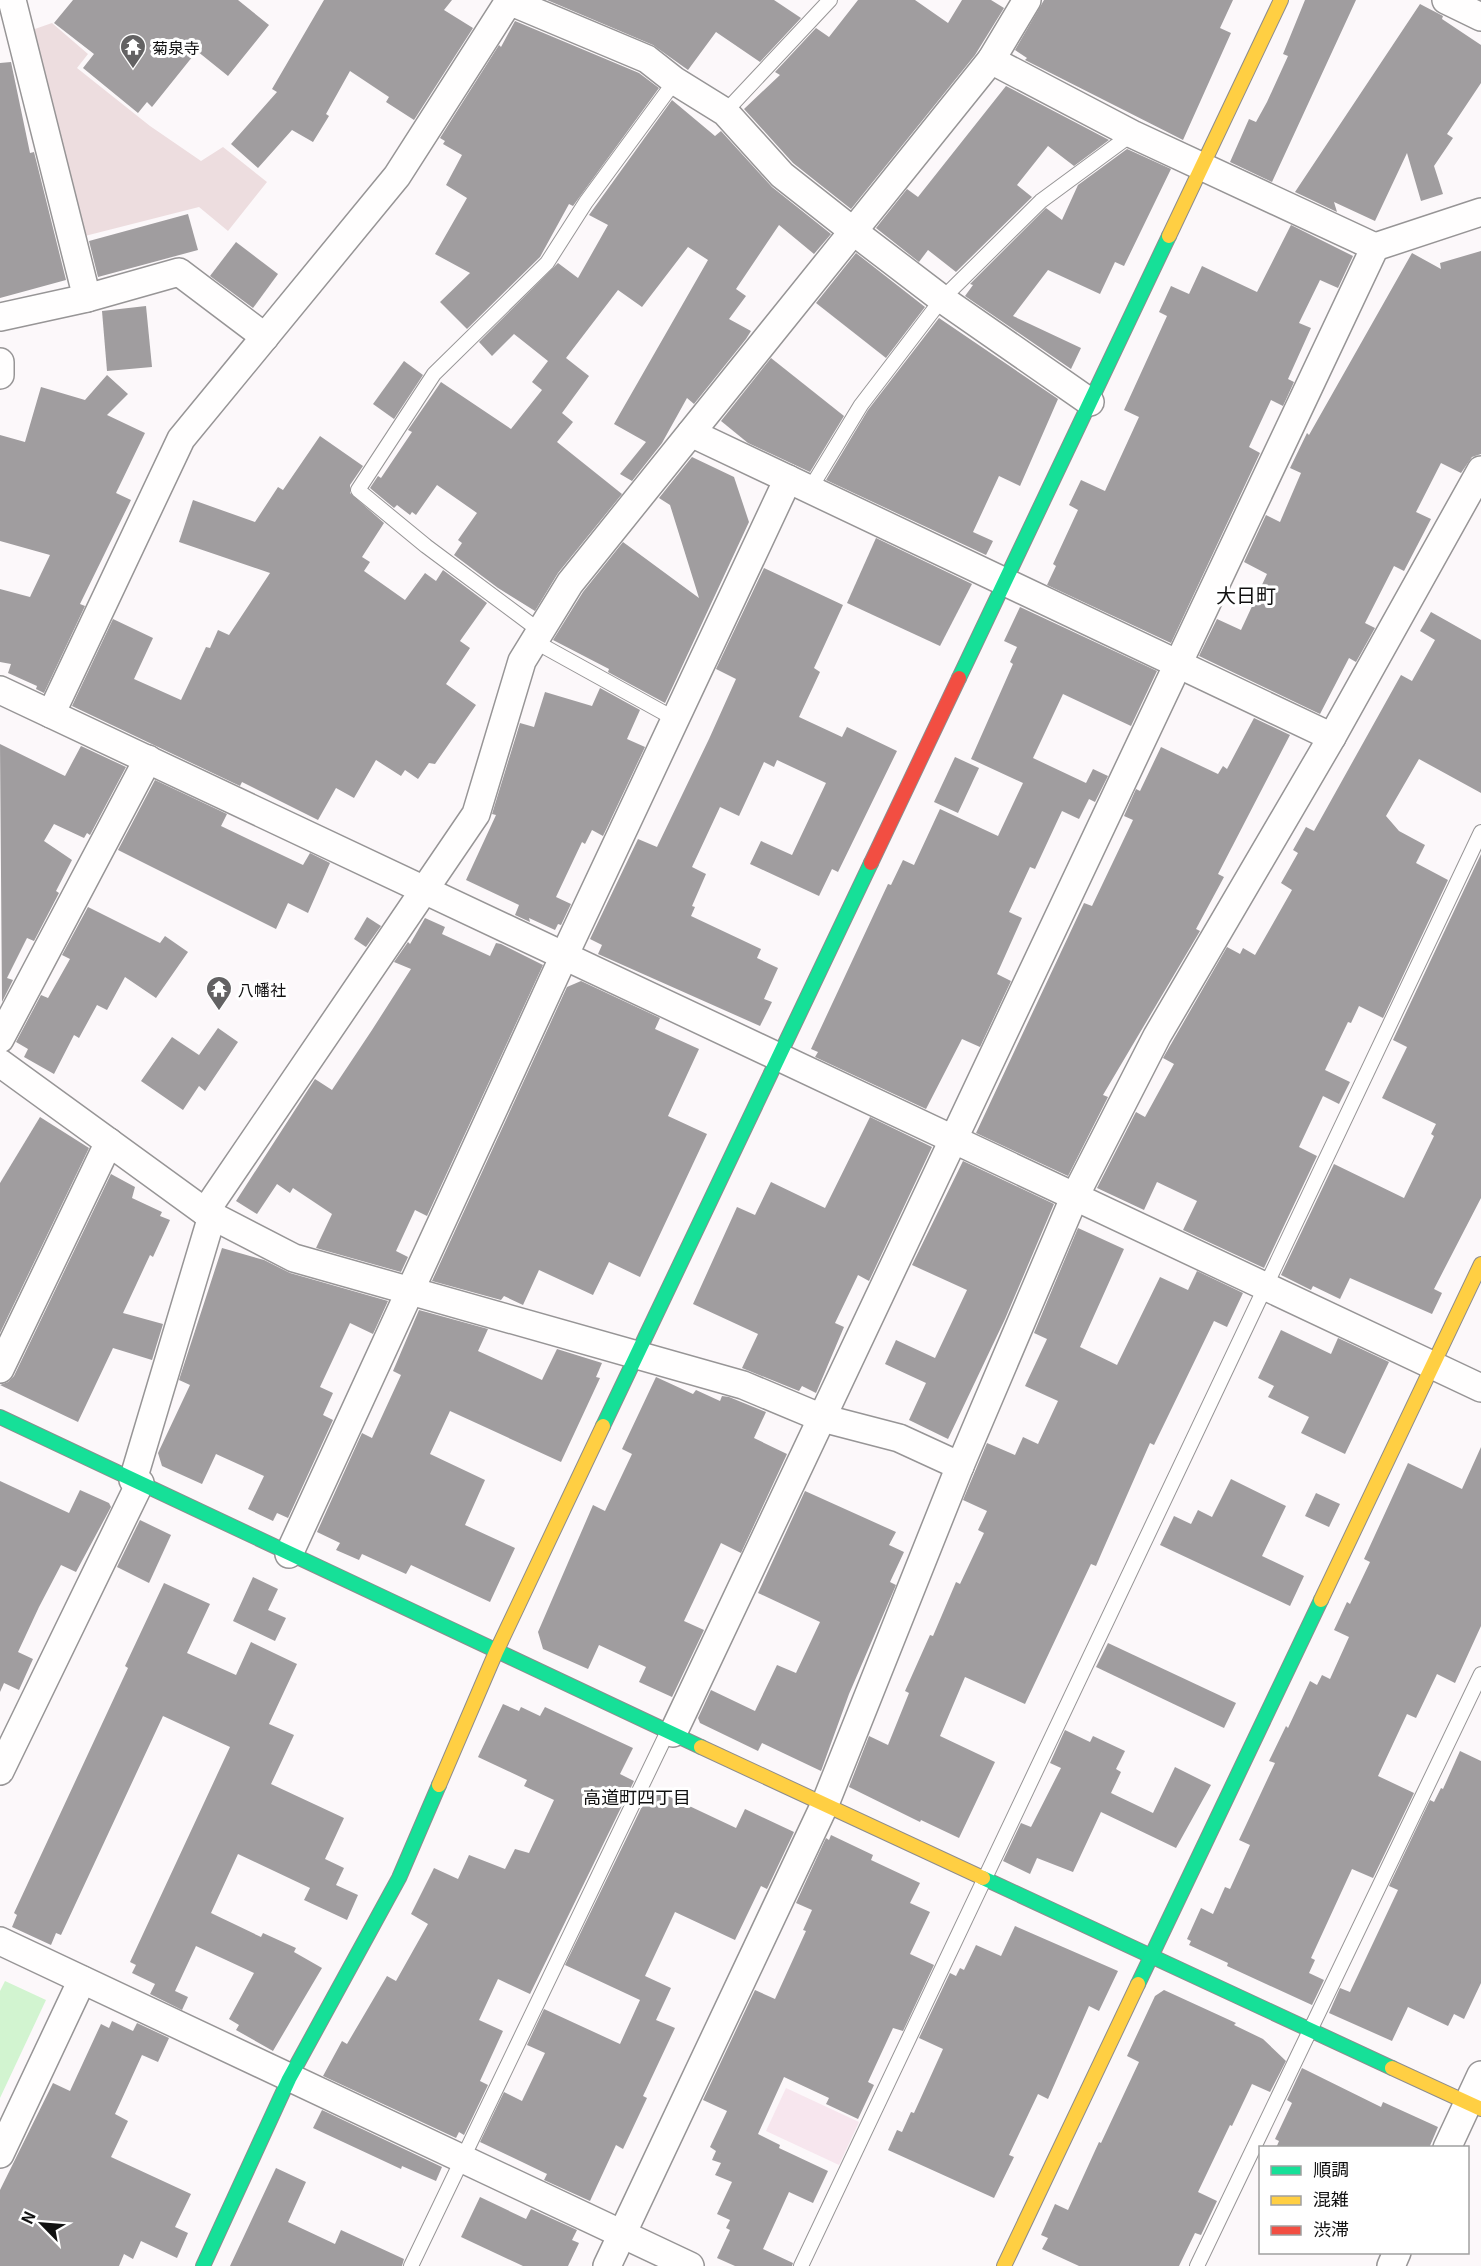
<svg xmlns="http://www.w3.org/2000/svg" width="1481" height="2266" viewBox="0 0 1481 2266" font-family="Georgia,'Noto Sans JP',serif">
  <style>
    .farmland { fill: #f7e6ee }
    .cemetery { fill: #eddddf }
    .water { fill: #d2f4d0 }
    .building { fill: #a09d9f }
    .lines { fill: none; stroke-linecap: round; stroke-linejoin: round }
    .lane-casing { stroke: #979596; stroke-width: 16 }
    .street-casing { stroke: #979596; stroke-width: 30 }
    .fast-casing { stroke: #8d8c8d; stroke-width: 16 }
    .slow-casing { stroke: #8d8c8d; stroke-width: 16 }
    .jam-casing { stroke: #8d8c8d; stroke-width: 16 }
    .lane { stroke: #fffefe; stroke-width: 14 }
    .street { stroke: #fffefe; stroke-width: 27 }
    .fast { stroke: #16e098; stroke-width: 14 }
    .slow { stroke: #ffcf43; stroke-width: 14 }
    .jam { stroke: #f24e42; stroke-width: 14 }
    .labels { text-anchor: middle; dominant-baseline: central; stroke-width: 6; stroke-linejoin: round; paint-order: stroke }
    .poi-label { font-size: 16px; fill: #111; stroke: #fff; text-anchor: start }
    .neighbourhood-label { font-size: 18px; fill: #111; stroke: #fff }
    .quarter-label { font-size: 20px; fill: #111; stroke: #fff }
  </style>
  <rect width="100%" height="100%" fill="#fcf8fa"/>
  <path class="farmland" d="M786,2088L859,2122L839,2165L766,2131Z"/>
  <path class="cemetery" d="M52,23L88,54L77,68L150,126L201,161L223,147L267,182L228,231L199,207L81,237L32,30Z"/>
  <path class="water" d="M5,1981L46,2000L0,2098V1991Z"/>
  <g class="building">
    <path d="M73,0H238L269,25L228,76L197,51L152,107L147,102L138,113L83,68L94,54L54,23Z"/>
    <path d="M324,0H452L444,10L473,28L414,120L386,102L389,97L350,71L326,114L329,116L313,142L292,130L258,168L231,144L277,92L272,89Z"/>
    <path d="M547,0H774L801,18L760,62L716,32L688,70L653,45Z"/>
    <path d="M858,0H915L948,23L962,0H991L1004,8L975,55L851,209L793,163L744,109L780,75L775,72L816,28L829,37Z"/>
    <path d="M1044,0H1233L1220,28L1231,33L1183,140L1025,60L1027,58L1015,50Z"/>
    <path d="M1305,0H1356L1272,182L1230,162L1249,119L1256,122L1267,102L1288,56L1283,54Z"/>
    <path d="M1420,4L1443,16L1442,19L1481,45V83L1447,134L1453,138L1434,166L1443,194L1421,201L1407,153L1375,221L1334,202L1337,212L1295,192Z"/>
    <path d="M515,21L639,73L659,88L573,206L569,204L540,257L467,329L440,302L470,273L435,254L467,198L446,185L462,155L443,144L445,141L440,138L499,45L501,47Z"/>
    <path d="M11,62L30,153L34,152L66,280L0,298V63Z"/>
    <path d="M1006,86L1109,140L1074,166L1048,146L1017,185L1032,197L956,272L928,250L919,262L876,228L907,189L918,197Z"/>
    <path d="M672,100L715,136L721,131L772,187L831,234L814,254L779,225L736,289L746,296L729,319L751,331L746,339L694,404L687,398L662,443L632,481L620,474L646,442L614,424L708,260L688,247L642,307L618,290L566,358L589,376L562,413L573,422L557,442L622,494L558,573L535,611L498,588L454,555L462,543L458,540L477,513L437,485L416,515L412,512L410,515L397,505L394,508L370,488L378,476L381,478L412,432L408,430L441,382L511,429L542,390L532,382L548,361L514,334L492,356L479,342L558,263L578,278L608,225L589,215Z"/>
    <path d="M1127,149L1171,169L1124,266L1115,262L1100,294L1048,270L1013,316L1081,348L1071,369L965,296L973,285L970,284L1046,208L1062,220L1078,185Z"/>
    <path d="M188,214L198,250L98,277L89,241Z"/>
    <path d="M1291,225L1353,256L1338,288L1320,280L1299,323L1311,328L1288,379L1294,382L1283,406L1271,400L1249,447L1260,453L1171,643L1047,585L1056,566L1053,564L1078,510L1069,505L1081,480L1105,491L1139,417L1124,410L1167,316L1159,312L1171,286L1189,294L1202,266L1257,292Z"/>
    <path d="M236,242L278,274L253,308L210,276Z"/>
    <path d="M1481,251V454L1472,457L1461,473L1441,463L1416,512L1431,519L1404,571L1394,566L1365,623L1375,628L1356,662L1349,658L1320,714L1199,656L1217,619L1241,630L1267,574L1244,562L1266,515L1280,522L1301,473L1290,468L1307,433L1309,435L1412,253L1441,269L1440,263Z"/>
    <path d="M856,253L925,307L886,358L816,303Z"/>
    <path d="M146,306L152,367L107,371L102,311Z"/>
    <path d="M939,318L1058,399L1020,486L999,476L973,532L993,541L986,555L826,480L868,410Z"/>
    <path d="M771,358L844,416L810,472L748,443L721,421Z"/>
    <path d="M404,361L423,375L394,419L373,404Z"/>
    <path d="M107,375L128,394L107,415L145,433L116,493L131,500L80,604L85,606L44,693L36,689L37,686L8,673L11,664L0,662V589L30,597L50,555L0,541V435L25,442L41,387L85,400Z"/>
    <path d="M320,436L363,466L350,485V493L384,523L362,557L370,562L364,571L405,600L425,573L436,581L443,570L487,603L460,641L470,648L446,684L476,705L435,764L429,763L418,779L405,770L401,776L376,760L354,798L336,788L318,820L242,782L240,786L72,706L113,619L153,638L134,679L181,700L206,647L210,648L218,630L229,635L270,573L179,542L193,500L255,522L278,487L283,490Z"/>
    <path d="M692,457L734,477L749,522L665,703L608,672L609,669L553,640L583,592L623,542L699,598L670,505L659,498Z"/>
    <path d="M876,538L972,584L940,646L847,603Z"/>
    <path d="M764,568L843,605L814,668L820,672L799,717L842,737L847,727L897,751L838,872L832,869L819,896L750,864L761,841L792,855L826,783L777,760L774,767L764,762L739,816L720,807L692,867L706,874L692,906L695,907L691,916L761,949L757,958L778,968L764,999L772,1002L760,1026L598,954L602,945L590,939L638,839L657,847L709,739L736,679L716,669Z"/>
    <path d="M1020,607L1157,671L1131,726L1063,694L1033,758L1086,783L1093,769L1108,776L1095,802L1089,799L1079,819L1062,811L1035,869L1030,867L1009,912L1022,918L997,974L1011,981L980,1047L962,1039L926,1109L815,1057L818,1052L811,1049L888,884L891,885L903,860L914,865L940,809L998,836L1023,783L971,759L1013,664L1010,662L1017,647L1004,641Z"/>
    <path d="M1431,612L1481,640V793L1419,759L1386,816L1399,831L1425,845L1416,863L1448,880L1383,1018L1359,1006L1351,1023L1348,1022L1325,1070L1350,1082L1339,1104L1323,1096L1299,1147L1317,1156L1264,1268L1183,1230L1197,1201L1157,1182L1144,1210L1097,1188L1136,1112L1145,1117L1174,1064L1163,1058L1227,947L1240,954L1243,948L1255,955L1292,890L1281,883L1298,853L1293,850L1306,827L1314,831L1401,675L1412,681L1435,640L1420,631Z"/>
    <path d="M600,688L640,710L627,739L645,747L603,836L592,830L585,844L582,842L556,897L571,904L561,925L558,924L555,930L529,918L530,922L515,915L519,905L466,880L496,815L492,814L520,723L534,727L545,692L592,706Z"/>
    <path d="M1254,718L1290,735L1218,874L1224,877L1196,929L1200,931L1103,1095L1108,1097L1068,1176L976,1133L1084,903L1092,906L1133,820L1124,816L1136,789L1140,791L1161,747L1218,774L1223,766L1227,769Z"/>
    <path d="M0,744L65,776L81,746L126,767L90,835L87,833L84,838L54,824L44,841L72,860L56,891L59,893L34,941L27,938L7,978L13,980L2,1002Z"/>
    <path d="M955,757L979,768L958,813L934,802Z"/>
    <path d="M155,780L227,814L221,826L303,865L310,853L330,863L308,913L288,903L276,929L118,850Z"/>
    <path d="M1481,854V1198L1434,1289L1442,1293L1432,1314L1350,1278L1340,1299L1313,1286L1311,1290L1281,1275L1334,1164L1404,1198L1434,1136L1431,1134L1436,1124L1382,1098L1407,1047L1393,1040Z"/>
    <path d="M88,907L160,943L165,936L188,952L156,998L125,977L107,1010L97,1005L79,1038L74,1035L54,1074L24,1057L28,1049L16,1042L41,995L48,998L70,959L62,955Z"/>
    <path d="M367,917L381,926L366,947L354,939Z"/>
    <path d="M425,918L445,927L442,934L490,956L496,943L501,944L543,965L427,1216L415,1210L396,1251L408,1257L401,1272L316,1248L332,1214L293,1188L290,1193L277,1184L257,1214L236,1201L315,1079L332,1090L372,1030L411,969L394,962L408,942L410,944Z"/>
    <path d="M581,981L660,1018L655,1029L699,1049L668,1116L707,1134L640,1277L609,1262L593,1295L539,1270L523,1305L504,1296L501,1300L432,1281L567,987Z"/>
    <path d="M218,1028L238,1042L205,1091L199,1086L183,1110L141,1081L172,1037L199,1055Z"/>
    <path d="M40,1117L89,1148L0,1333V1183Z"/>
    <path d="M870,1117L932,1147L869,1281L858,1275L835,1323L844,1327L816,1393L802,1386L799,1391L742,1368L758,1334L693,1304L737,1207L755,1215L771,1182L825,1208Z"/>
    <path d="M963,1161L1054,1204L1005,1319L948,1439L909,1420L926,1383L885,1364L896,1340L935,1358L967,1290L912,1265Z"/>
    <path d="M111,1174L135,1187L132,1198L162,1212L160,1216L170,1220L153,1257L150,1255L123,1313L163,1324L152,1360L113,1348L78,1422L0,1385L8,1382L14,1376Z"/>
    <path d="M1078,1228L1124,1249L1080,1347L1117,1365L1160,1277L1188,1290L1197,1271L1243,1293L1227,1327L1214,1321L1154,1445L1150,1443L1102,1552L1096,1566L1091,1564L1025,1704L965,1677L940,1736L995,1762L959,1838L921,1820L920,1822L849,1787L869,1736L888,1745L909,1693L905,1691L930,1635L933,1636L956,1582L960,1584L984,1533L978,1530L987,1511L963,1500L987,1443L1015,1455L1023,1437L1038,1444L1058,1401L1025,1386L1047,1339L1034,1333Z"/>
    <path d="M222,1248L264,1260L290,1273L388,1301L373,1334L350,1323L320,1387L333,1393L323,1415L333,1420L288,1518L277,1513L273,1521L248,1509L264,1476L216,1454L202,1484L162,1466L158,1453L190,1385L179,1380Z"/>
    <path d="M419,1310L488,1329L478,1351L542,1380L557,1349L602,1363L596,1377L600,1378L561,1462L450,1411L430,1454L485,1480L465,1525L515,1548L490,1602L411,1565L406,1574L362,1554L359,1560L336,1550L340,1543L317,1532L362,1433L372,1438L401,1375L393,1371Z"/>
    <path d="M1281,1330L1331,1354L1338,1338L1389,1362L1345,1454L1301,1433L1309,1417L1268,1397L1274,1386L1258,1378Z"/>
    <path d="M656,1377L693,1394L696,1390L720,1401L722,1396L729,1397L766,1412L754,1438L787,1454L741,1553L721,1543L684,1621L704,1630L672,1697L639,1682L646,1667L599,1645L588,1669L543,1649L538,1632L593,1505L605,1511L632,1454L622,1449Z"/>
    <path d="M1481,1447V1626L1455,1683L1437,1674L1416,1718L1407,1714L1378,1776L1414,1793L1373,1878L1352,1869L1311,1958L1315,1960L1309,1973L1324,1980L1312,2005L1227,1966L1228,1963L1189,1945L1191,1941L1187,1939L1201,1908L1213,1914L1225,1887L1230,1889L1250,1845L1239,1840L1275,1763L1269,1761L1286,1726L1288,1728L1310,1681L1317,1685L1322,1675L1330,1679L1349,1637L1334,1630L1347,1602L1350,1604L1370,1562L1364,1559L1408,1463L1462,1489Z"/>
    <path d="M1231,1479L1286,1506L1262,1556L1304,1576L1290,1606L1160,1545L1174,1516L1191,1524L1198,1510L1212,1517Z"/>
    <path d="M0,1481L69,1513L80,1490L109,1503L111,1507L76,1572L61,1565L39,1607L18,1652L33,1659L19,1690L4,1683L0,1692Z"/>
    <path d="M805,1491L896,1532L889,1545L904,1552L890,1582L896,1585L849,1694L821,1771L762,1743L758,1751L700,1723L698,1718L711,1690L755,1711L777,1665L796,1673L820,1622L758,1593Z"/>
    <path d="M1316,1493L1340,1504L1329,1527L1305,1516Z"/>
    <path d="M140,1520L171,1535L149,1583L117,1567Z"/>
    <path d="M253,1577L278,1589L268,1610L286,1618L275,1641L233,1621Z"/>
    <path d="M164,1583L210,1604L187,1653L236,1675L251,1642L297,1664L269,1724L294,1735L271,1784L344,1818L325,1859L344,1868L336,1885L358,1895L347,1920L304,1900L310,1888L238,1854L211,1913L261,1937L263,1933L296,1948L294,1952L322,1968L273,2051L236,2030L239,2025L229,2019L254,1973L196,1946L175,1991L188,1997L182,2010L150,1994L155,1984L132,1973L136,1965L130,1962L230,1747L163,1716L61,1935L56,1933L51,1945L12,1927L17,1915L14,1913L128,1668L125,1666Z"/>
    <path d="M1108,1643L1236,1703L1224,1728L1096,1667Z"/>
    <path d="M503,1704L519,1711L521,1707L540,1716L545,1707L633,1748L620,1774L634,1781L530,1994L498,1979L479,2020L503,2031L480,2081L488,2085L464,2135L459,2132L456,2138L323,2076L342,2041L347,2044L387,1976L396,1981L428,1924L411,1914L434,1868L458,1879L469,1855L505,1869L515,1849L529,1853L554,1800L524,1786L527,1780L478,1757Z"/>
    <path d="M1065,1730L1090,1742L1093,1736L1125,1751L1116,1769L1121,1772L1111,1793L1153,1813L1175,1767L1211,1785L1176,1848L1101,1812L1073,1872L1037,1858L1030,1874L1003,1861L1021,1823L1031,1827L1061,1768L1050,1763Z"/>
    <path d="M1460,1751L1481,1761V1983L1464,2019L1454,2014L1448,2026L1408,2007L1392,2041L1329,2013L1340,1988L1350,1992L1398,1890L1389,1886L1430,1800L1434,1802L1441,1788L1443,1789Z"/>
    <path d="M651,1788L736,1828L745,1809L794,1832L767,1889L761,1886L735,1940L675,1912L645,1976L671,1988L656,2020L675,2028L643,2096L647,2098L623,2149L616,2145L590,2201L544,2180L547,2174L480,2142L504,2092L522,2101L545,2053L527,2045L544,2009L620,2044L640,2000L565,1965Z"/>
    <path d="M831,1835L873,1855L871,1860L920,1883L910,1903L930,1912L910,1954L934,1965L903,2031L893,2028L868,2082L874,2085L858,2119L826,2104L829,2098L784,2077L758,2134L780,2145L779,2148L828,2171L813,2203L789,2192L763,2249L793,2263L792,2266H735L717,2258L730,2230L726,2228L730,2220L717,2214L732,2182L715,2175L721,2163L712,2160L716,2151L710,2147L727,2111L703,2100L755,1990L775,1999L806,1931L803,1930L812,1910L796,1903L826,1838L829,1840Z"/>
    <path d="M1015,1926L1118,1971L1099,2011L1089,2006L1048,2099L1038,2094L1009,2155L1014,2157L994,2198L888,2150L897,2130L902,2132L911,2112L914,2113L943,2049L919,2038L950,1973L956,1976L960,1968L964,1970L976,1945L1001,1956Z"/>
    <path d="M1164,1990L1236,2023L1234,2025L1263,2039L1286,2061L1270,2092L1252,2084L1232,2126L1230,2125L1198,2192L1217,2201L1201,2235L1195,2233L1179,2266H1079L1042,2249L1048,2238L1041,2235L1055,2204L1068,2210L1099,2142L1101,2143L1139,2062L1127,2056L1155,1996Z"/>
    <path d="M112,2021L133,2031L137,2023L169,2038L158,2062L142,2055L115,2114L128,2121L111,2157L191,2194L175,2227L188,2233L177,2258L141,2241L133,2259L124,2254L119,2266H0V2190L53,2083L70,2091L101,2024L109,2028Z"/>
    <path d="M1302,2068L1381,2107L1383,2102L1438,2127L1429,2148H1276L1279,2141L1275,2139L1292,2103L1287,2100Z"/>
    <path d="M322,2110L442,2167L436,2181L402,2166L401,2169L313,2128Z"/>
    <path d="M276,2168L306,2182L288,2222L335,2244L341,2230L404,2259L402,2266H230Z"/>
    <path d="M480,2197L526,2219L531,2209L577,2230L572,2240L579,2243L568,2266H523L461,2237Z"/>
  </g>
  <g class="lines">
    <defs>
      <g id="lane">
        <path d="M725,112L830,0"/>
        <path d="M810,489L861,405L942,299L1041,201L1132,134"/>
        <path d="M540,631L426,546L358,490L434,374L547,263L586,202L675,81"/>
        <path d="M534,641L675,719"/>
        <path d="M411,2266L668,1731"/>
        <path d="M801,2266L1481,832"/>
        <path d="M1197,2266L1481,1674"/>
      </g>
      <g id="street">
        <path d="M12,0L87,298"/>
        <path d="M1446,0L1481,17"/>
        <path d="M991,60L1132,134L1375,247"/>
        <path d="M0,317L87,298L179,272L265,337"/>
        <path d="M0,362V375"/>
        <path d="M691,433L1332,737"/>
        <path d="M0,690L1481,1388"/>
        <path d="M51,714L181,439L397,176L509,1L647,59L675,81L725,112L782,175L853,231L942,299L1090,402"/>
        <path d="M0,1039L148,759"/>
        <path d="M0,1063L205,1212L294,1258L743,1385L822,1418L899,1438L960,1466"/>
        <path d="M205,1212L476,814L522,661L570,583L991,60L1027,0"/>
        <path d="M0,1369L109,1142"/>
        <path d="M133,1480L212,1216"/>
        <path d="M289,1554L564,956L788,479"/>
        <path d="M673,1733L1375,247L1481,212"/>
        <path d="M0,1771L140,1483"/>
        <path d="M0,1941L690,2266"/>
        <path d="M1447,2148L1481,2075"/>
        <path d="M0,2154L82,1980"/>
        <path d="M607,2266L825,1804L960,1466L1074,1198L1157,1036L1332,737L1481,470"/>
        <path d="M1391,2266L1397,2252"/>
      </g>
      <g id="fast">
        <path d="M959,678L1169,236"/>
        <path d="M0,1417L701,1747"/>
        <path d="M603,1426L871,863"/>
        <path d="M983,1878L1392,2068"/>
        <path d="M1138,1984L1321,1600"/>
        <path d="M203,2266L289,2079L399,1878L439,1785"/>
      </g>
      <g id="slow">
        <path d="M1169,236L1281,0"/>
        <path d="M1321,1600L1481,1264"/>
        <path d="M701,1747L983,1878"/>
        <path d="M439,1785L496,1652L603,1426"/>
        <path d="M1392,2068L1481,2109"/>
        <path d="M1004,2266L1138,1984"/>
      </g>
      <path id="jam" d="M871,863L959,678"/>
    </defs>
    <use href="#lane" class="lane-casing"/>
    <use href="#street" class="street-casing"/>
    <use href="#fast" class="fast-casing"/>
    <use href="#slow" class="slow-casing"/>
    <use href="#jam" class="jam-casing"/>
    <use href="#lane" class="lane"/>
    <use href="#street" class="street"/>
    <use href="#fast" class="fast"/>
    <use href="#slow" class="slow"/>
    <use href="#jam" class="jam"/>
  </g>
  <defs>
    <symbol id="temple-pin" viewBox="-11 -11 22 30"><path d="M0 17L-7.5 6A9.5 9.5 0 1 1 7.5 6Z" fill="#636263" stroke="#fff"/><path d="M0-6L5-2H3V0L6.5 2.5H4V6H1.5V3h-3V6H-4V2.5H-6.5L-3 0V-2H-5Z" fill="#fff"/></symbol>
  </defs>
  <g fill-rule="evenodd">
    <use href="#temple-pin" x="118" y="32" width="30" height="40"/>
    <use href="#temple-pin" x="204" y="974" width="30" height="40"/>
  </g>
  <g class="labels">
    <g class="poi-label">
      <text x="152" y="47">菊泉寺</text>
      <text x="238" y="989">八幡社</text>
    </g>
    <g class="neighbourhood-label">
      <text x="637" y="1796">高道町四丁目</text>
    </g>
    <g class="quarter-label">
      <text x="1246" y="594">大日町</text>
    </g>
  </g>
  <rect x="1259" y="2146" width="210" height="108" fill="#ffffff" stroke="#a0a0a0" stroke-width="1.5"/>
  <rect x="1271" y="2166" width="30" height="9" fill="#16e098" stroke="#a0a0a0" stroke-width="1.5"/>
  <text x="1313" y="2176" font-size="18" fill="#111111">順調</text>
  <rect x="1271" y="2196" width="30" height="9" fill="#ffcf43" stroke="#a0a0a0" stroke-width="1.5"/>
  <text x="1313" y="2206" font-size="18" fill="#111111">混雑</text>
  <rect x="1271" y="2226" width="30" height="9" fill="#f24e42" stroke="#a0a0a0" stroke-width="1.5"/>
  <text x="1313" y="2236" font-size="18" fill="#111111">渋滞</text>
  <g transform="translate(42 2224) rotate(295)" stroke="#ffffff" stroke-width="4.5" paint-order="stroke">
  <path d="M0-4.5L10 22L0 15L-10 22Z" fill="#111111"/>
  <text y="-9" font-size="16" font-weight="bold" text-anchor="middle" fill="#111111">N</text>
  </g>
</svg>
